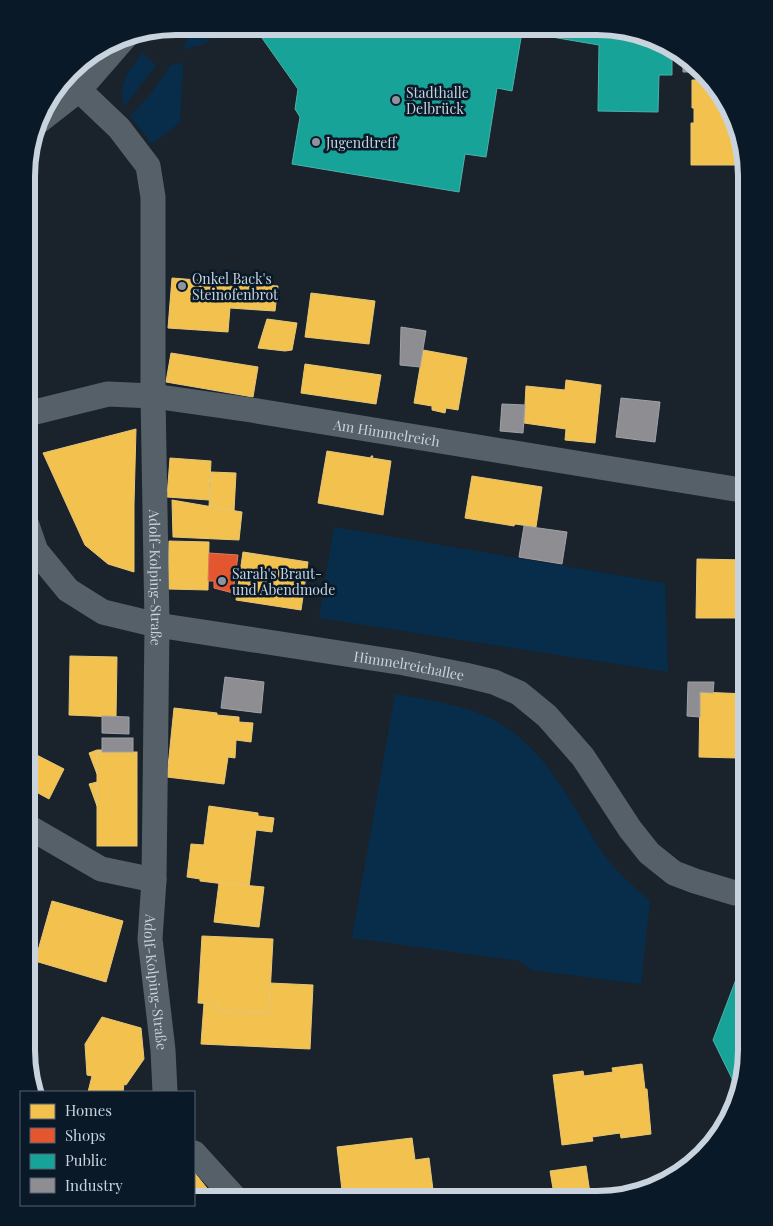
<svg xmlns="http://www.w3.org/2000/svg" width="773" height="1226" viewBox="0 0 773 1226" font-family="'Playfair Display',serif">
  <style>
    .green { fill: #072d4b }
    .homes { fill: #f2c14e; stroke: #e6c679 }
    .shops { fill: #e4572e; stroke: #dc7c62 }
    .public { fill: #17a398; stroke: #4cb1ad }
    .industry { fill: #8d8d92; stroke: #9fa2a8 }
    .lines { fill: none; stroke-linecap: round; stroke-linejoin: round }
    .street { stroke: #566069; stroke-width: 25 }
    .poi-dot { fill: #8c959f; stroke: #091928; stroke-width: 2 }
    .labels { text-anchor: middle; dominant-baseline: central; stroke-width: 5; stroke-linejoin: round; paint-order: stroke }
    .poi-label { font-size: 14px; fill: #c9d3dd; stroke: #091928; text-anchor: start }
    .street-label { font-size: 14px; fill: #c9d3dd; stroke: #091928 }
    .rim { fill: none; stroke: #c9d3dd; stroke-width: 6 }
  </style>
  <rect width="100%" height="100%" fill="#1a232b"/>
  <g class="green">
    <path d="M192,26L216,27L215,35L204,44L183,50Z"/>
    <path d="M143,53L156,65L124,107C117,84 129,69 143,53Z"/>
    <path d="M183,63L180,122L152,144L130,116L149,96L171,65Z"/>
    <path d="M334,527L665,583L668,672L319,618Z"/>
    <path d="M395,694C424,699 453,703 481,714C542,738 568,800 602,852C615,871 633,886 650,901L641,984L531,970L520,961L352,938Z"/>
  </g>
  <g class="homes">
    <path d="M692,80H708L721,99V103H724L735,119L741,146H738V163L742,162V165H691V123H694V108H692Z"/>
    <path d="M172,278L261,285L259,310L230,308L228,332L168,328Z"/>
    <path d="M261,285L278,286L275,311L259,310Z"/>
    <path d="M311,293L375,301L369,344L305,337Z"/>
    <path d="M267,319L297,323L292,350L285,351L258,348Z"/>
    <path d="M423,350L467,358L458,410L446,408L445,413L432,410V406L414,403Z"/>
    <path d="M171,353L258,367L253,397L166,382Z"/>
    <path d="M305,364L381,375L376,404L301,393Z"/>
    <path d="M566,380L601,385L595,443L565,440L566,429L524,423L526,386L565,390Z"/>
    <path d="M136,429L134,504V572L108,564L85,545L43,453Z"/>
    <path d="M327,451L371,458V456H373L372,458L391,461L383,515L318,503Z"/>
    <path d="M170,458L211,461L209,500L167,497Z"/>
    <path d="M211,472L236,473L234,511L209,506Z"/>
    <path d="M472,476L542,487L536,527L515,524L514,526L465,518Z"/>
    <path d="M172,500L242,512L239,540L173,537Z"/>
    <path d="M169,541L209,542L208,590L168,589Z"/>
    <path d="M243,552L308,562L301,610L236,600Z"/>
    <path d="M697,559L747,560L746,618H696Z"/>
    <path d="M70,656L117,657L116,717L69,715Z"/>
    <path d="M700,692L747,694V733H738L737,758L699,757Z"/>
    <path d="M174,708L217,713V715L239,717V722L253,723L251,742L236,740L235,758L228,757L224,784L167,777Z"/>
    <path d="M27,750L64,769L49,799L27,787Z"/>
    <path d="M97,750H102V752H97V774L89,753Z"/>
    <rect x="97" y="752" width="40" height="94"/>
    <path d="M97,782V806L89,784Z"/>
    <path d="M209,806L258,813V816L274,818L272,832L256,830L249,887L200,881V879L187,877L191,844L204,845Z"/>
    <path d="M219,883L264,887L259,927L214,922Z"/>
    <path d="M52,901L123,921L106,982L35,961Z"/>
    <path d="M202,936L273,939L269,1013L217,1011V1004L198,1003Z"/>
    <path d="M270,983L313,985L310,1049L201,1044L204,1003L217,1004V1011L269,1013Z"/>
    <path d="M102,1017L141,1028L144,1059L126,1085L124,1084L123,1092H88L92,1076L87,1075L85,1044Z"/>
    <path d="M642,1064L645,1089H647L651,1134L621,1138L620,1133L592,1137L593,1141L562,1145L553,1075L583,1071L584,1076L613,1072L612,1068Z"/>
    <path d="M412,1138L415,1160L429,1158L434,1198L379,1199L378,1194L343,1199L337,1147Z"/>
    <path d="M586,1166L591,1200H555L550,1171Z"/>
    <path d="M194,1172L214,1197L213,1199H194Z"/>
  </g>
  <path class="shops" d="M209,553L238,555L233,593L214,588V581H208Z"/>
  <g class="public">
    <path d="M264,27L626,29L672,52V75H659L658,112L598,111L599,45L522,32L512,91L497,88L486,157L465,154L459,192L292,164L300,117L295,109L298,89L262,38Z"/>
    <path d="M746,953V1060L740,1095L713,1040Z"/>
  </g>
  <g class="industry">
    <path d="M683,57L696,63L702,72H683Z"/>
    <path d="M401,327L426,331L420,367L400,365Z"/>
    <path d="M621,398L660,402L655,442L616,437Z"/>
    <path d="M502,404L525,405L523,433L500,431Z"/>
    <path d="M524,526L567,532L562,564L519,557Z"/>
    <path d="M225,677L264,682L261,713L221,708Z"/>
    <path d="M688,682H714L713,693L700,692V717L687,716Z"/>
    <path d="M102,716L129,717V734L102,733Z"/>
    <rect x="102" y="738" width="31" height="14"/>
  </g>
  <g class="lines">
    <g class="street">
      <path id="s1" d="M79,90L119,128L148,166L153,197V396L157,625L154,880L150,939L163,1050L165,1092"/>
      <path d="M38,122L79,90L126,36"/>
      <path id="s2" d="M27,414L108,394L153,396L251,410L747,491"/>
      <path id="s3" d="M27,525L36,551L68,590L103,612L157,625L404,663L465,675L494,682L519,693L547,716L583,757L630,829L649,853L674,873L695,881L735,893L746,894"/>
      <path d="M27,826L101,869L154,880"/>
      <path d="M194,1153L236,1199"/>
    </g>
  </g>
  <g class="poi-dot">
    <circle cx="396" cy="100" r="5"/>
    <circle cx="316" cy="142" r="5"/>
    <circle cx="182" cy="286" r="5"/>
    <circle cx="222" cy="581" r="5"/>
  </g>
  <g class="labels">
    <g class="poi-label">
      <text x="406" y="92">Stadthalle<tspan x="406" dy="16">Delbrück</tspan></text>
      <text x="326" y="142">Jugendtreff</text>
      <text x="192" y="278">Onkel Back's<tspan x="192" dy="16">Steinofenbrot</tspan></text>
      <text x="232" y="573">Sarah's Braut-<tspan x="232" dy="16">und Abendmode</tspan></text>
    </g>
    <g class="street-label">
      <text stroke="none"><textPath href="#s2" startOffset="365">Am Himmelreich</textPath></text>
      <text stroke="none"><textPath href="#s1" startOffset="515">Adolf-Kolping-Straße</textPath></text>
      <text stroke="none"><textPath href="#s3" startOffset="430">Himmelreichallee</textPath></text>
      <text stroke="none"><textPath href="#s1" startOffset="920">Adolf-Kolping-Straße</textPath></text>
    </g>
  </g>
  <path d="M0 0H773V1226H0ZM176 35H597A141 141 0 0 1 738 176V1050A141 141 0 0 1 597 1191H176A141 141 0 0 1 35 1050V176A141 141 0 0 1 176 35Z" fill="#091928" fill-rule="evenodd"/>
  <path class="rim" d="M176 35H597A141 141 0 0 1 738 176V1050A141 141 0 0 1 597 1191H176A141 141 0 0 1 35 1050V176A141 141 0 0 1 176 35Z"/>
  <rect x="20" y="1091" width="175" height="115" fill="#091928" stroke="#566370"/>
  <rect x="30" y="1104" width="25" height="15" fill="#f2c14e" stroke="#566370"/>
  <text x="65" y="1116" font-size="15" fill="#c9d3dd">Homes</text>
  <rect x="30" y="1128" width="25" height="15" fill="#e4572e" stroke="#566370"/>
  <text x="65" y="1141" font-size="15" fill="#c9d3dd">Shops</text>
  <rect x="30" y="1154" width="25" height="15" fill="#17a398" stroke="#566370"/>
  <text x="65" y="1166" font-size="15" fill="#c9d3dd">Public</text>
  <rect x="30" y="1178" width="25" height="15" fill="#8d8d92" stroke="#566370"/>
  <text x="65" y="1191" font-size="15" fill="#c9d3dd">Industry</text>
</svg>
